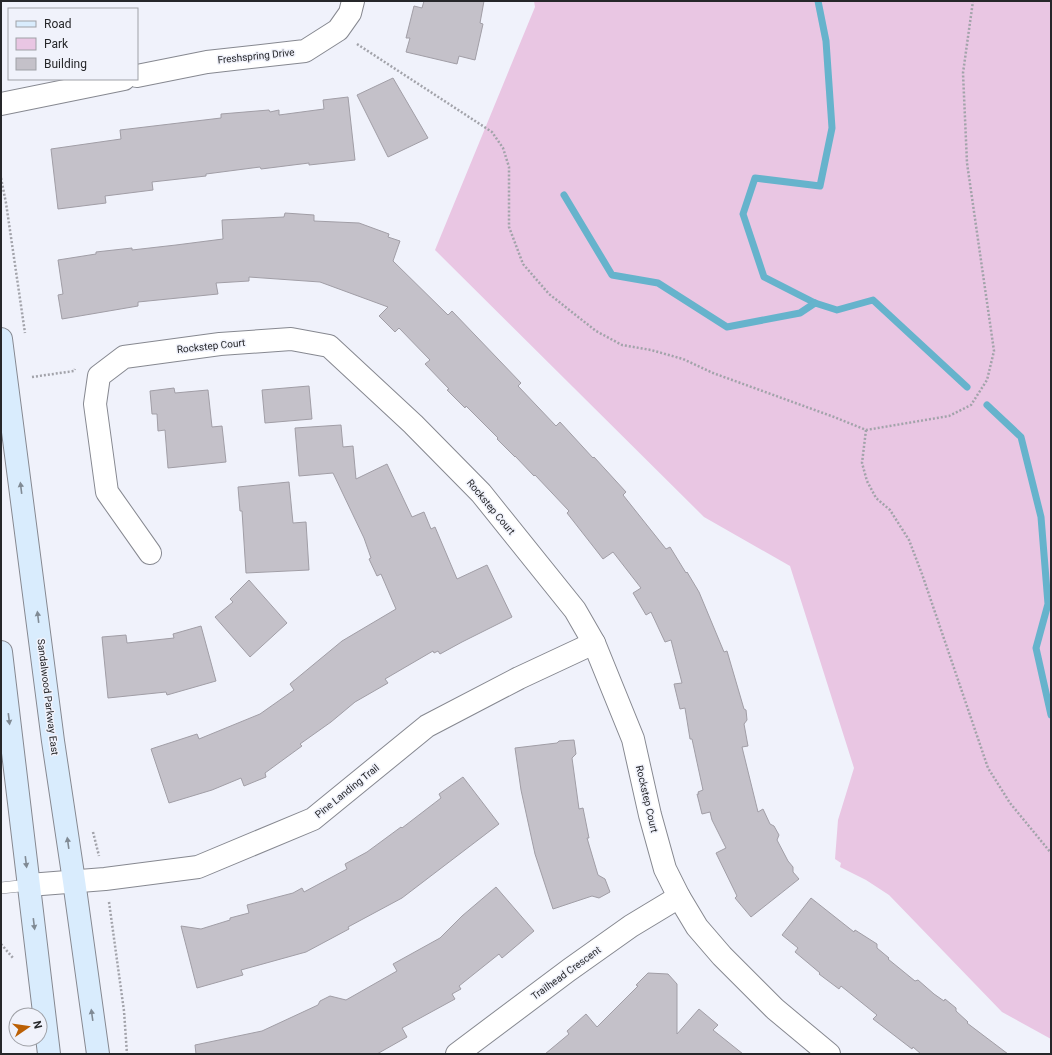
<svg xmlns="http://www.w3.org/2000/svg" width="1052" height="1055" viewBox="0 0 1052 1055" font-family="Roboto,sans-serif">
  <style>
    .green { fill: #e9c6e3 }
    .lines { fill: none; stroke-linecap: round; stroke-linejoin: round }
    .stream { stroke: #66b3cc; stroke-width: 7 }
    .building { fill: #c4c1c9; stroke: #a19ea6 }
    .service-casing { stroke: #868890; stroke-width: 12 }
    .minor-casing { stroke: #868890; stroke-width: 24 }
    .secondary-casing { stroke: #868890; stroke-width: 24 }
    .path { stroke: #a2a3aa; stroke-width: 2.5; stroke-dasharray: 2 2; stroke-linecap: butt }
    .service { stroke: #fff; stroke-width: 11 }
    .minor { stroke: #fff; stroke-width: 22 }
    .secondary { stroke: #d9ecfd; stroke-width: 22 }
    .oneway { fill: #808a94 }
    .labels { text-anchor: middle; dominant-baseline: central; stroke-width: 3; stroke-linejoin: round; paint-order: stroke }
    .street-label { font-size: 10px; fill: #26272a; stroke: #f0f2fb }
  </style>
  <rect width="100%" height="100%" fill="#f0f2fb"/>
  <path class="green" d="M534,1H1050L1051,3V1039L1002,1012L889,895L866,880L840,867L841,863L835,859L838,820L854,768L790,566L704,517L435,250L535,7Z"/>
  <g class="lines">
    <g class="stream">
      <path d="M818,1L826,41L832,128L820,186L755,178L743,214L764,277L815,303L837,310L873,300L967,387"/>
      <path d="M564,195L612,275L658,283L727,327L800,313L815,303"/>
      <path d="M987,405L1021,437L1041,517L1048,604L1036,648L1051,715"/>
    </g>
  </g>
  <g class="building">
    <path d="M424,1H484L480,23L483,24L475,60L459,56L457,64L406,52L410,38H406L414,6L422,8Z"/>
    <path d="M393,78L428,138L388,157L357,95Z"/>
    <path d="M348,97L355,160L309,165V163L261,169L260,167L206,174V176L152,182L153,190L105,196L106,203L58,209L51,149L121,139L120,130L221,118V114L269,110L270,112L279,110V115L324,109L323,100Z"/>
    <path d="M285,213L314,215V221L359,223L389,234L388,237L400,241L393,261L448,315L452,311L521,383L518,386L556,426L560,422L593,458L594,457L626,492L623,495L666,549L670,547L686,573L687,572L699,592L724,652L727,651L744,709L746,710L747,720L744,724L748,746L742,747L758,812L763,809L770,824L774,826L779,835L777,840L788,861L793,867V872L799,879L751,917L735,898L737,896L716,853L726,848L712,820L710,812L702,814L697,794H699L698,792L703,790L692,739H690L685,708L680,709L674,684L682,683L671,640L665,642L651,612L646,615L633,593L641,588L613,552L603,559L567,513L569,511L535,475L534,476L515,456V457L497,439L498,438L466,406L465,408L447,390L449,389L425,364L430,360L399,328L395,332L379,316L388,307L320,282L249,277V281L216,283L218,294L138,302V306L62,319L58,295L63,294L58,260L96,254V252L132,248V250L176,245L223,239L222,220L284,217Z"/>
    <path d="M309,386L312,419L265,423L262,390Z"/>
    <path d="M174,388L175,393L208,390L212,427L222,426L226,462L168,468L165,430L158,431L157,414H152L150,391Z"/>
    <path d="M341,425L343,447L353,446L356,479L387,464L412,517L424,512L431,529L435,527L457,579L487,565L512,617L462,642L440,654L438,651L434,653L433,651L385,679L388,683L355,702L331,722L300,744L302,746L265,773L266,777L244,786L241,778L212,790L169,803L151,749L197,734L199,739L260,714L294,690L290,684L342,641L396,609L381,574L377,576L369,559L371,558L364,538L333,473L299,476L295,428Z"/>
    <path d="M289,482L293,523L306,522L309,570L246,573L242,511H240L238,487Z"/>
    <path d="M249,580L287,623L250,657L215,617L233,602L230,599Z"/>
    <path d="M201,626L216,681L167,695L166,692L108,698L102,637L126,635L127,643L174,638L173,634Z"/>
    <path d="M574,740L576,754L572,758L579,809L583,808L589,838H587L598,875L605,879L610,892L599,898L592,896L553,909L535,854L521,790L515,748L557,743L559,741Z"/>
    <path d="M463,777L499,824L402,898L348,927L349,929L306,952L241,970L243,975L197,988L181,926L201,929L230,920V918L249,913L247,905L293,893L302,888L304,892L347,869L345,864L367,852L401,827L402,828L441,798L439,794Z"/>
    <path d="M496,887L534,931L502,958L499,954L459,986L461,989L452,994L455,999L402,1028L407,1037L377,1054H196L195,1045L262,1031L318,1005L320,1001L330,996L346,1000L397,971L393,964L440,938L462,916Z"/>
    <path d="M811,898L854,932L855,930L877,944V948L889,958L888,959L915,981L918,980L934,994L944,1001L945,999L956,1008V1011L968,1022L967,1023L1008,1054H921L913,1047L912,1049L873,1019L877,1015L841,986L839,989L819,974L820,973L795,952L798,948L782,935Z"/>
    <path d="M648,973L668,974L677,984V1034L699,1009L718,1025L713,1030L743,1054H545L569,1034L567,1031L586,1014L597,1027L638,986L636,985Z"/>
  </g>
  <g class="lines">
    <defs>
      <path id="service" d="M1,888L29,885"/>
      <g id="minor">
        <path d="M137,76L207,62L305,51L338,30L350,13L353,1"/>
        <path d="M1,104L124,79"/>
        <path d="M150,553L107,492L95,404L99,376L124,357L220,344L291,339L329,346L413,424L481,493L575,610L594,643L633,739L650,815L665,869L679,897L697,927L722,956L775,1009L829,1054"/>
        <path d="M29,885L105,879L198,867L313,819L427,726L519,678L594,643"/>
        <path d="M457,1054L569,970L631,926L679,897"/>
      </g>
      <g id="secondary">
        <path d="M1,339L53,741L74,881L98,1054"/>
        <path d="M1,652L49,1054"/>
      </g>
    </defs>
    <use href="#service" class="service-casing"/>
    <use href="#minor" class="minor-casing"/>
    <use href="#secondary" class="secondary-casing"/>
    <g class="path">
      <path d="M357,44L492,132L503,148L509,167V227L523,264L549,294L596,331L622,345L651,350L683,359L713,373L834,417L866,430L949,416L971,405L987,380L994,351L967,163L963,73L973,1"/>
      <path d="M1,178L6,203L25,333"/>
      <path d="M32,377L74,371L75,369"/>
      <path d="M866,430L862,463L867,481L876,498L890,510L909,540L922,574L988,768L1010,803L1051,853"/>
      <path d="M93,832L99,856"/>
      <path d="M109,902L124,1011L127,1054"/>
      <path d="M1,944L13,958"/>
    </g>
    <use href="#service" class="service"/>
    <use href="#minor" class="minor"/>
    <use href="#secondary" class="secondary"/>
  </g>
  <defs><path id="oneway-solid" d="M-6-.8H1V-3.2L6.5 0L1 3.2V.8H-6Z"/></defs>
  <g class="oneway">
    <use href="#oneway-solid" transform="translate(21 488) rotate(-97)"/>
    <use href="#oneway-solid" transform="translate(38 617) rotate(-97)"/>
    <use href="#oneway-solid" transform="translate(9 719) rotate(83)"/>
    <use href="#oneway-solid" transform="translate(68 843) rotate(-98)"/>
    <use href="#oneway-solid" transform="translate(26 862) rotate(83)"/>
    <use href="#oneway-solid" transform="translate(34 924) rotate(83)"/>
    <use href="#oneway-solid" transform="translate(92 1015) rotate(-98)"/>
  </g>
  <g class="labels">
    <g class="street-label">
      <text transform="translate(256 56) rotate(-6)">Freshspring Drive</text>
      <text transform="translate(211 346) rotate(-6)">Rockstep Court</text>
      <text transform="translate(491 507) rotate(50)">Rockstep Court</text>
      <text transform="translate(48 697) rotate(83)">Sandalwood Parkway East</text>
      <text transform="translate(347 791) rotate(-39)">Pine Landing Trail</text>
      <text transform="translate(647 799) rotate(77)">Rockstep Court</text>
      <text transform="translate(566 973) rotate(-36)">Trailhead Crescent</text>
    </g>
  </g>
  <rect width="1052" height="1055" fill="none" stroke="#26272a" stroke-width="4"/>
  <rect x="8" y="8" width="130" height="72" fill="#f0f2fb" stroke="#9fa1a7"/>
  <rect x="16" y="21" width="20" height="6" fill="#d9ecfd" stroke="#9fa1a7"/>
  <text x="44" y="28" font-size="12" fill="#26272a">Road</text>
  <rect x="16" y="38" width="20" height="12" fill="#e9c6e3" stroke="#9fa1a7"/>
  <text x="44" y="48" font-size="12" fill="#26272a">Park</text>
  <rect x="16" y="58" width="20" height="12" fill="#c4c1c9" stroke="#9fa1a7"/>
  <text x="44" y="68" font-size="12" fill="#26272a">Building</text>
  <g transform="translate(28 1027) rotate(77)"><circle r="19" fill="#f0f2fb" stroke="#9fa1a7"/>
  <path d="M0-3L7 15L0 10L-7 15Z" fill="#bb6005"/>
  <text y="-6" font-size="11" font-weight="bold" text-anchor="middle" fill="#26272a">N</text>
  </g>
</svg>
